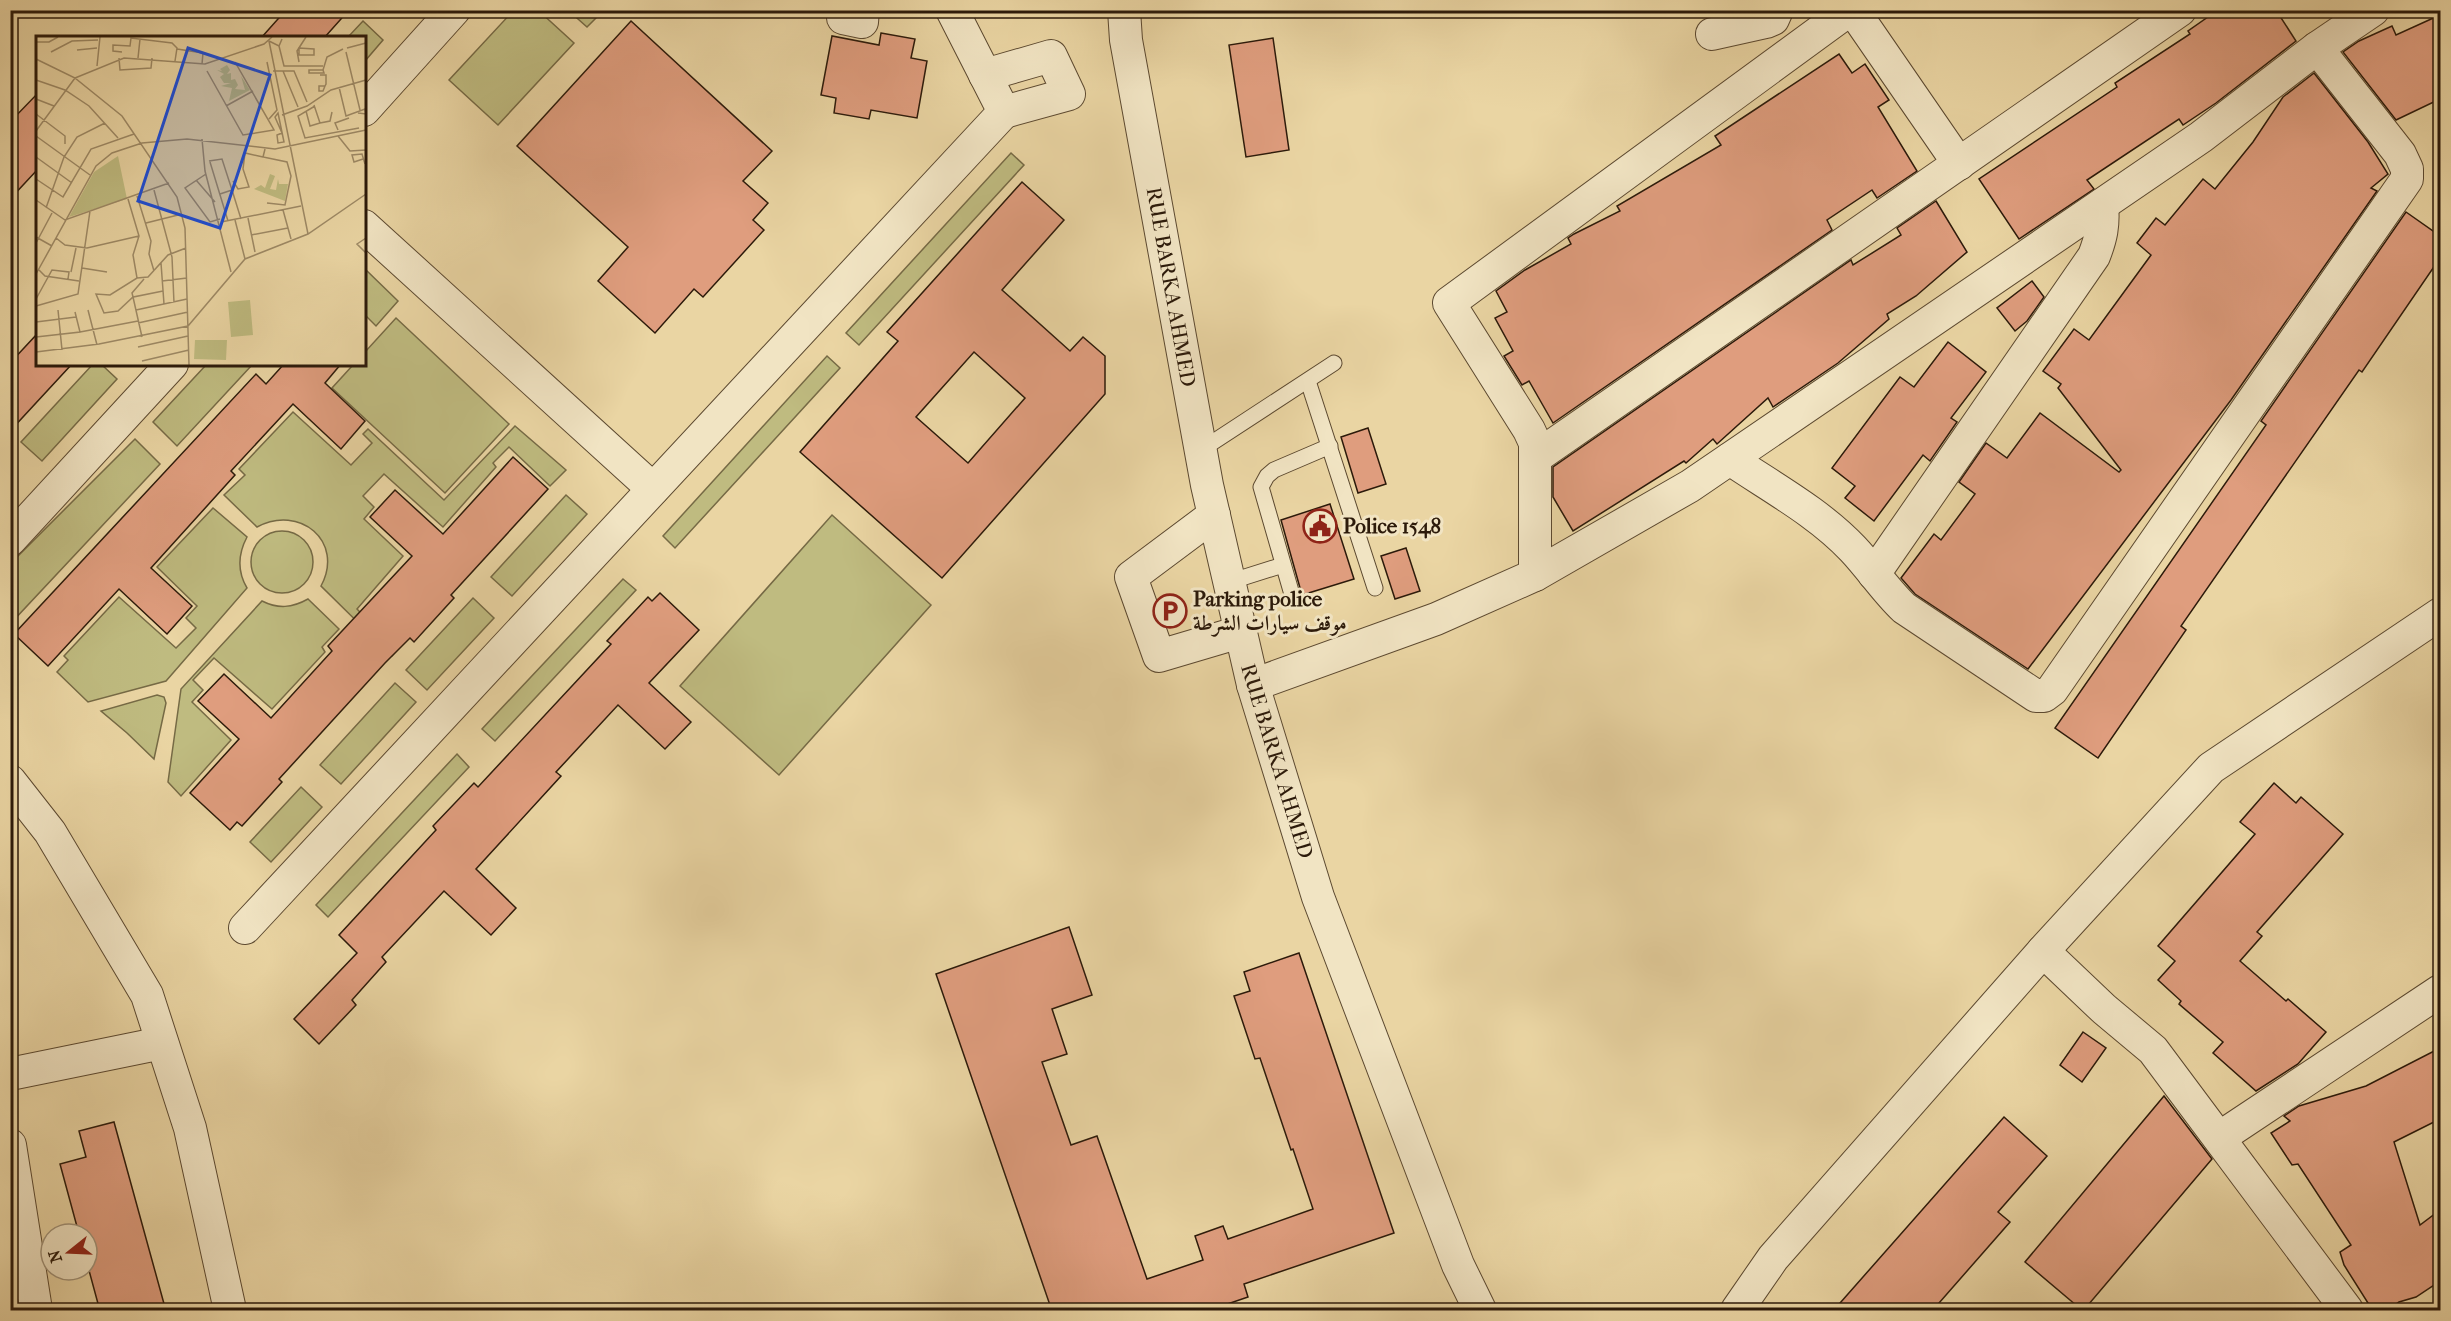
<svg xmlns="http://www.w3.org/2000/svg" width="2451" height="1321" viewBox="0 0 2451 1321" font-family="'IM FELL French Canon',Amiri,serif">
  <style>
    .green { fill: #bfbb80; stroke: #766a45; stroke-width: 1.5 }
    .building { fill: #df9d7e; stroke: #2c1a0a; stroke-width: 1.5; fill-rule: evenodd }
    .lines { fill: none; stroke-linecap: round; stroke-linejoin: round }
    .service-casing { stroke: #5c4930; stroke-width: 17 }
    .minor-casing { stroke: #5c4930; stroke-width: 34 }
    .service { stroke: #f1e4c3; stroke-width: 15 }
    .minor { stroke: #f1e4c3; stroke-width: 32 }
    .labels { text-anchor: middle; dominant-baseline: central; stroke-width: 6; stroke-linejoin: round; paint-order: stroke }
    .street-label { font-size: 21px; fill: #2c1a0a; stroke: #f1e4c3 }
    .poi-label { font-size: 21px; font-weight: bold; fill: #2c1a0a; stroke: #f1e4c3; text-anchor: start }
    .inset-road { fill: none; stroke: #9e8a66; stroke-width: 1.5 }
    .view { fill: #1d4ed8; fill-opacity: 0.15; stroke: #1d4ed8; stroke-width: 3 }
    .inset-edge { fill: none; stroke: #2c1a0a; stroke-width: 3 }
  </style>
  <rect width="100%" height="100%" fill="#ead5a3"/>
  <filter id="stains"><feTurbulence type="fractalNoise" baseFrequency=".00333" numOctaves="4"/><feColorMatrix values="0 0 0 0 .2 0 0 0 0 .09 0 0 0 0 .02 0 0 0 .5 -.17"/></filter>
  <radialGradient id="worn" r=".72"><stop offset=".6" stop-color="#630" stop-opacity="0"/><stop offset="1" stop-color="#630" stop-opacity=".3"/></radialGradient>
  <g class="green">
    <path d="M513,11H539L574,43L498,125L449,80Z"/>
    <path d="M569,11H603L587,27Z"/>
    <path d="M363,21L383,40L365,61L364,38L348,37Z"/>
    <path d="M1011,153L1024,165L859,345L846,333Z"/>
    <path d="M365,269L398,301L376,326L365,315Z"/>
    <path d="M396,318L509,424L445,493L332,388L353,365L364,364L365,352Z"/>
    <path d="M827,356L840,368L675,548L663,536Z"/>
    <path d="M93,364L102,365L117,379L42,461L21,442Z"/>
    <path d="M206,365H252L177,446L153,422Z"/>
    <path d="M293,412L351,465L372,443L363,434L368,429L444,500L515,426L566,470L550,486L509,447L493,463L496,467L443,527L384,474L363,496L374,507L364,519L403,556L357,609L397,650L392,656L321,586C345,541 299,504 257,527L224,495L245,475L239,469Z"/>
    <path d="M135,439L160,464L11,623V563Z"/>
    <path d="M566,495L587,514L512,596L491,577Z"/>
    <path d="M213,508L247,537C238,554 237,571 247,588L166,681L88,702L57,672L68,660L64,656L119,597L176,648L196,628L186,618L197,606L157,567Z"/>
    <path d="M832,515L931,605L779,775L680,686Z"/>
    <circle cx="282" cy="562" r="31"/>
    <path d="M623,579L636,590L495,741L482,729Z"/>
    <path d="M473,598L494,618L427,690L406,670Z"/>
    <path d="M308,599L339,629L322,647L325,652L272,709L214,658L193,680L203,690L192,702L231,740L181,796L168,782L181,689L262,601C278,609 292,608 308,599Z"/>
    <path d="M395,683L416,702L341,784L320,765Z"/>
    <path d="M157,695L164,697L166,703L154,759L127,733L101,711Z"/>
    <path d="M457,754L469,767L328,917L316,905Z"/>
    <path d="M301,787L322,807L271,862L250,842Z"/>
  </g>
  <g class="building">
    <path d="M286,10H349L324,38H261Z"/>
    <path d="M2218,10H2276L2296,41L2216,103L2183,125L2179,119L2087,180L2094,189L2019,239L1979,179L2117,87L2115,83L2190,34L2188,31Z"/>
    <path d="M2440,15V99L2396,120L2343,52L2359,41L2392,26L2396,35Z"/>
    <path d="M631,21L772,151L743,181L768,203L753,220L764,230L703,297L694,289L655,333L598,281L628,247L517,146Z"/>
    <path d="M881,33L915,39L911,58L927,61L917,118L871,110L869,119L834,113L836,98L821,95L832,36L879,45Z"/>
    <path d="M1273,38L1289,150L1246,157L1229,45Z"/>
    <path d="M1839,54L1852,73L1865,64L1889,100L1878,107L1917,171L1877,198L1872,190L1827,220L1832,230L1553,423L1529,381L1522,385L1504,356L1513,351L1495,318L1507,312L1496,291L1525,270L1571,244L1568,238L1574,234L1620,211L1617,206L1721,145L1715,136Z"/>
    <path d="M2314,73L2368,142L2388,174L2371,188L2377,191L2231,400L2028,669L1915,594L1901,578L1934,534L1941,540L1975,494L1959,482L1986,443L2007,458L2040,413L2119,472L2121,470L2058,388L2061,384L2043,371L2074,329L2089,340L2151,255L2137,243L2156,218L2165,225L2203,179L2215,189L2253,142L2283,97Z"/>
    <path d="M38,93V169L10,199V122Z"/>
    <path d="M1022,182L1064,220L1002,290L1070,351L1083,337L1105,356V394L942,578L800,452L898,341L887,332ZM974,352L1025,398L968,463L916,417Z"/>
    <path d="M1936,201L1967,252L1916,296L1887,314L1889,319L1838,363L1773,407L1768,398L1717,444L1713,439L1686,463L1684,461L1573,531L1553,497V467L1851,260L1853,265L1901,235L1897,228Z"/>
    <path d="M2406,212L2440,236V258L2362,372L2359,370L2181,626L2186,630L2098,758L2055,728L2266,425L2261,421Z"/>
    <path d="M2032,281L2044,297L2027,321L2015,331L1997,308Z"/>
    <path d="M38,333V364H72L10,431V363Z"/>
    <path d="M1948,342L1986,372L1951,418L1957,422L1930,461L1923,455L1874,521L1845,498L1855,486L1832,468L1900,377L1914,387Z"/>
    <path d="M284,364H341L325,383L365,421L341,449L293,404L231,471L235,475L151,568L192,606L167,634L119,589L48,666L14,634L256,374L266,384Z"/>
    <path d="M1368,428L1386,484L1358,493L1341,437Z"/>
    <path d="M513,457L548,489L451,595L454,598L414,642L410,638L385,663L279,779L282,782L242,826L237,822L230,830L190,793L239,739L198,701L224,674L271,718L332,651L328,646L412,556L370,517L395,490L443,534Z"/>
    <path d="M1330,504L1354,579L1302,595L1281,520Z"/>
    <path d="M1406,548L1420,591L1395,599L1381,556Z"/>
    <path d="M660,593L699,630L649,683L691,722L665,749L618,705L556,772L561,776L476,869L516,908L491,935L444,891L382,957L386,962L352,1000L356,1005L319,1044L294,1019L357,953L339,935L436,830L433,826L474,783L478,787L611,644L607,641L648,597L652,601Z"/>
    <path d="M2274,783L2296,803L2301,797L2343,834L2257,932L2262,936L2240,961L2286,1001L2288,999L2326,1032L2298,1064L2256,1091L2213,1053L2223,1042L2179,1004L2181,1001L2158,980L2175,961L2158,946L2255,834L2240,822Z"/>
    <path d="M1069,927L1092,995L1052,1009L1067,1054L1042,1062L1071,1145L1097,1136L1147,1279L1203,1260L1195,1236L1223,1226L1228,1239L1313,1209L1293,1149L1291,1150L1260,1058L1255,1059L1234,996L1250,991L1244,972L1299,953L1394,1233L1244,1284L1248,1297L1207,1311H1052L936,974Z"/>
    <path d="M2083,1032L2106,1048L2082,1082L2060,1065Z"/>
    <path d="M2440,1048V1119L2394,1142L2420,1225L2440,1210V1281L2416,1297L2399,1302L2386,1311H2373L2344,1265L2340,1252L2351,1245L2298,1164L2292,1165L2271,1133L2290,1121L2284,1116L2299,1106L2366,1086Z"/>
    <path d="M2164,1096L2212,1159L2083,1311L2025,1262Z"/>
    <path d="M2004,1117L2047,1156L1998,1212L2010,1222L1932,1311H1833Z"/>
    <path d="M114,1122L166,1311H100L87,1263V1234H79L60,1164L86,1157L79,1131Z"/>
  </g>
  <g class="lines">
    <defs>
      <g id="service">
        <path d="M1308,381L1375,588"/>
        <path d="M1201,450L1334,363"/>
        <path d="M1229,582L1283,565"/>
        <path d="M1293,598L1261,487L1267,476L1274,470L1330,446"/>
      </g>
      <g id="minor">
        <path d="M844,10L843,18L862,22L863,10"/>
        <path d="M1124,10L1126,40L1207,485L1253,685L1318,897L1458,1265L1480,1310"/>
        <path d="M1853,10L1959,164"/>
        <path d="M1712,34L1766,22L1773,19L1777,10"/>
        <path d="M985,75L1051,56L1069,94L1004,112"/>
        <path d="M364,110L454,10"/>
        <path d="M364,226L653,489"/>
        <path d="M1536,457L2180,10"/>
        <path d="M1730,459C1771,487 1818,512 1853,549C1871,568 1885,590 1904,608L2036,696H2044L2052,690L2407,179V169L2400,154L2317,48"/>
        <path d="M1214,515L1131,577L1159,656L1240,632"/>
        <path d="M10,540L172,364"/>
        <path d="M1874,574L2094,256C2101,238 2104,225 2102,205"/>
        <path d="M1535,575V443L1529,430L1449,303L1849,10"/>
        <path d="M1253,685L1436,619L1535,575L1690,486L2201,137L2317,48L2373,10"/>
        <path d="M10,781L50,832L147,995L190,1128L230,1310"/>
        <path d="M245,928L1004,112L952,10"/>
        <path d="M2043,951L2104,1009L2153,1050L2347,1310"/>
        <path d="M10,1074L162,1043"/>
        <path d="M2219,1138L2440,991"/>
        <path d="M10,1145L36,1310"/>
        <path d="M1737,1310L1773,1258L2043,951L2211,768L2440,614"/>
      </g>
    </defs>
    <use href="#service" class="service-casing"/>
    <use href="#minor" class="minor-casing"/>
    <use href="#service" class="service"/>
    <use href="#minor" class="minor"/>
  </g>
  <defs>
    <symbol id="civic-ring" viewBox="-11 -11 22 22"><circle r="9.5" fill="#f1e4c3" stroke="#8f2418" stroke-width="1.5"/><path d="M-.6-6.5H3V-4.5H.6V-3L4-1V1h2V6H-6V1h2V-1L-.6-3ZM-1.2 2.5V6h2.4V2.5Z" fill="#8f2418"/></symbol>
    <symbol id="parking-ring" viewBox="-11 -11 22 22"><circle r="9.5" fill="#f1e4c3" stroke="#8f2418" stroke-width="1.5"/><path d="M-3.5-5.5H1a3.5 3.5 0 0 1 0 7H-1V5.5H-3.5ZM-1-3.4V-.6H.8a1.4 1.4 0 0 0 0-2.8Z" fill="#8f2418"/></symbol>
  </defs>
  <g fill-rule="evenodd">
    <use href="#civic-ring" x="1301" y="507" width="38" height="38"/>
    <use href="#parking-ring" x="1151" y="592" width="38" height="38"/>
  </g>
  <g class="labels">
    <g class="street-label">
      <text transform="translate(1171 287) rotate(80)">RUE BARKA AHMED</text>
      <text transform="translate(1277 761) rotate(73)">RUE BARKA AHMED</text>
    </g>
    <g class="poi-label">
      <text x="1343" y="526">Police 1548</text>
      <text x="1193" y="599">Parking police<tspan x="1193" dy="24">موقف سيارات الشرطة</tspan></text>
    </g>
  </g>
  <g transform="translate(36 36)">
    <rect width="330" height="330" fill="#ead5a3"/>
    <path d="M191,29L194,34L191,38L195,37V44L199,43L202,49L199,53L209,54L205,40L214,54L193,65L196,52L185,50L195,47H188L184,41L188,38L181,34L186,35L184,33ZM82,120L91,163L33,181L58,136ZM234,138L239,140L234,153L240,154L242,143L243,148H252L249,165L218,153L225,149L229,152ZM214,264L217,299L195,301L192,266ZM159,304H191L190,324L158,323Z" fill="#bfbb80"/>
    <path class="inset-road" d="M233,5L272,198M233,5L243,10L246,3M0,6H13L22,1M243,10L248,30H287M311,12L330,7M141,13L167,17L166,28M41,14L61,12M15,16L36,5L62,4M86,16L77,15V9L94,10L95,2L136,7L141,12L139,25M310,16L324,74M261,19H278V13L263,12V19M83,22L84,34L115,32L116,22M102,22L104,3M0,23L39,42L0,95M231,26L241,74L233,83M263,26L261,15L270,1M61,30L64,1M287,34L288,37H273V34H287L291,21L307,13M171,35L207,99L238,94L199,26M237,35H258L271,66M247,35L262,71M284,39H290V48L289,50L287,55H283V50H289M0,44L29,54L53,70L82,102M303,51L310,80L329,73L330,78L322,77M0,63L18,70M190,70L217,55M279,70L262,80L269,102L323,92M270,75L274,90L284,87L278,69M242,77L248,106L242,107L241,99L246,97L239,81ZM0,78L29,100V108M246,79L271,70L295,54L330,44M284,87L294,85L296,76M302,94L299,87L313,82M0,100L54,139M302,100L314,115L330,114M166,103L169,135L195,236M229,113L227,121L251,126L255,140L249,169L231,167M0,121L36,147M327,123L318,126L316,119L326,118L329,128M173,125L186,123L196,154M174,126L192,185M170,138L149,152L174,186L184,183M0,143L27,161L55,113L98,98M160,144L179,166M197,145L202,153L213,151L207,133L209,117L227,121M118,154L136,221L138,267M184,158L196,154L205,183M101,160L115,205L113,218L118,235M92,163L103,200L97,219L101,242M0,164L29,184L133,147M10,172L28,121L41,101L69,87M247,174L255,203M212,182L219,216M199,184L209,223M185,186L265,170M110,187L146,178M215,199L252,192M0,201L16,210M20,202L29,209L51,212L103,200M330,202L321,208L330,217M0,207L16,177M125,227L128,268M46,232L71,236M3,234L9,240L43,245M35,236L40,212M0,238L60,130L76,117L106,107L151,103L239,113L330,94M108,243L96,257L97,261L127,255M126,245L151,242M0,263L16,234L33,236L32,243M0,270L42,258L54,175M22,274L26,314M52,274L61,309M100,274L151,263M0,286L40,281M102,287L152,276M44,296L102,285M0,301L44,296L39,276M106,301L97,261L82,275L68,277L60,258L74,259L101,242L112,241L132,219L150,212M102,311L152,300M0,316L63,308L152,290L209,223L272,198L330,158M106,325L153,314M153,329L149,192L141,161L86,80L39,42L88,22L169,28L228,8L236,1"/>
    <path class="view" d="M152,12L234,39L184,192L102,165Z"/>
    <rect width="330" height="330" class="inset-edge"/>
  </g>
  <rect width="2451" height="1321" fill="none" stroke="#ead5a3" stroke-width="36"/>
  <rect x="12" y="12" width="2427" height="1297" fill="none" stroke="#2c1a0a" stroke-width="3"/>
  <rect x="18" y="18" width="2415" height="1285" fill="none" stroke="#2c1a0a" stroke-width="1.5"/>
  <g transform="translate(69 1252) rotate(252)"><circle r="28" fill="#f1e4c3" stroke="#a29379" stroke-width="1.5"/>
  <path d="M0-4.5L10 22L0 15L-10 22Z" fill="#8f2418"/>
  <text y="-9" font-size="16" font-weight="bold" text-anchor="middle" fill="#2c1a0a">N</text>
  </g>
  <rect width="100%" height="100%" filter="url(#stains)"/>
  <rect width="100%" height="100%" fill="url(#worn)"/>
</svg>
